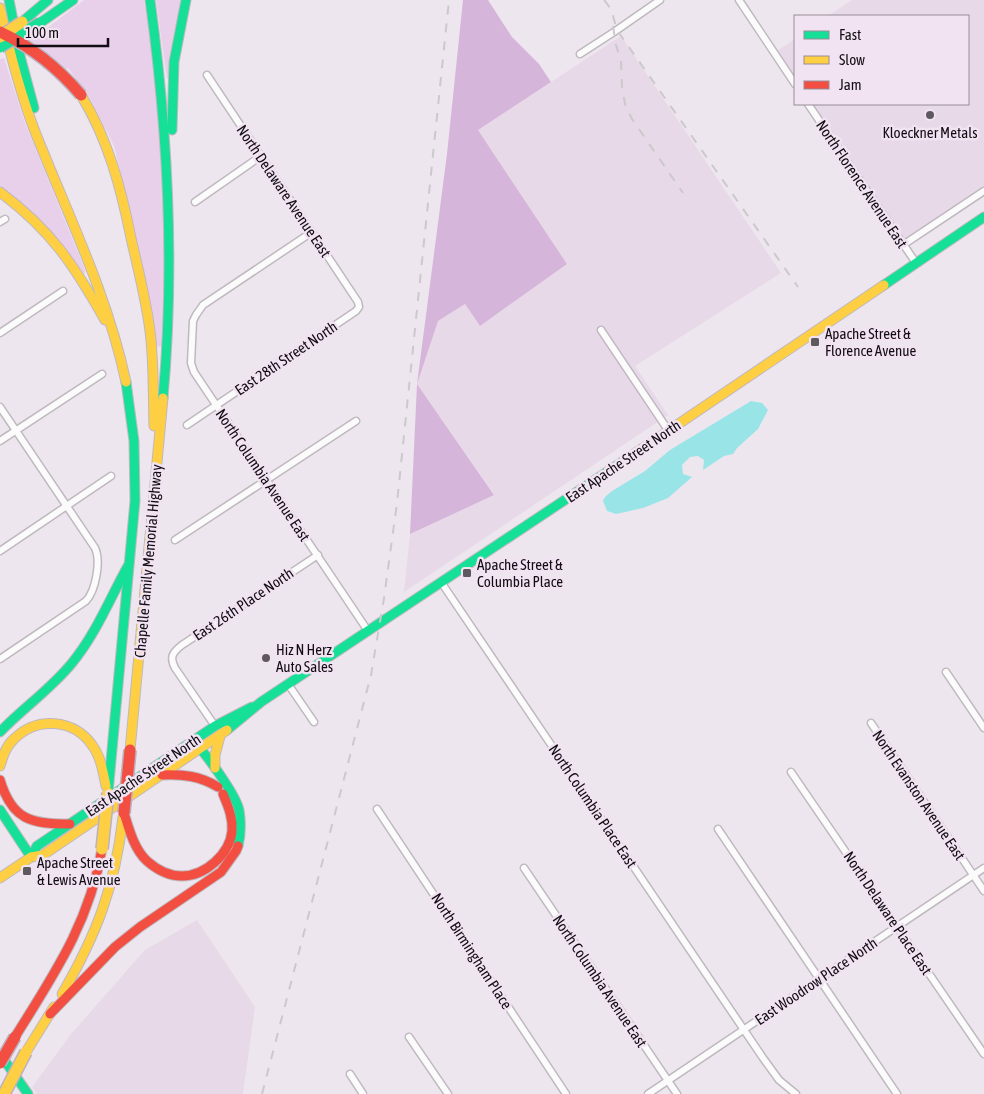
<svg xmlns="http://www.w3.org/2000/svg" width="984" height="1094" viewBox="0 0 984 1094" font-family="'Asap Condensed',sans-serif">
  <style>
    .built { fill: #e7d9e8 }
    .green { fill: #e8d0eb }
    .forest { fill: #d6b5da }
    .water { fill: #98e4e7 }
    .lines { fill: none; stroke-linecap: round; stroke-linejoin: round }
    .street-casing { stroke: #bfb9bf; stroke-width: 9 }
    .fast-casing { stroke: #bfb9bf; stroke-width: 11 }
    .slow-casing { stroke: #bfb9bf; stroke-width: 11 }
    .jam-casing { stroke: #bfb9bf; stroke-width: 11 }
    .street { stroke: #fcfbfc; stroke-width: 6 }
    .fast { stroke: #16e098; stroke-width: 9 }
    .slow { stroke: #ffcf43; stroke-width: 9 }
    .jam { stroke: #f24e42; stroke-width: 9 }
    .rail { stroke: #cbc9cb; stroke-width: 2; stroke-dasharray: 9 9; stroke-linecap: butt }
    .fast-bridge-casing { stroke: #bcb1be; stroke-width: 14; stroke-linecap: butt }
    .slow-bridge-casing { stroke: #bcb1be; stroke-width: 14; stroke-linecap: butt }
    .jam-bridge-casing { stroke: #bcb1be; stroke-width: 14; stroke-linecap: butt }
    .fast-bridge { stroke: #16e098; stroke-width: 11 }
    .slow-bridge { stroke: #ffcf43; stroke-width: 11 }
    .jam-bridge { stroke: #f24e42; stroke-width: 11 }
    .poi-dot { fill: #5e595f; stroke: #f1e3f2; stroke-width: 2 }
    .labels { text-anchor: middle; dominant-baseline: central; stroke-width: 5; stroke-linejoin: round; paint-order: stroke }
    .poi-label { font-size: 15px; fill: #110d12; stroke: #f1e3f2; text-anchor: start }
    .street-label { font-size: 15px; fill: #110d12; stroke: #f1e3f2 }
  </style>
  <rect width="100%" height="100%" fill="#eee6ee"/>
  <g class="built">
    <path d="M852,0H984V187L906,240L813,104H968V16H828Z"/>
    <path d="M621,36L781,273L635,366L668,415L404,592L410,534L494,494L417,384L438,321L465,304L480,326L567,264L478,130Z"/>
    <path d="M795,39V78L777,51Z"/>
    <path d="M197,920L255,1007L243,1094H37L32,1087L72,1033L145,950Z"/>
  </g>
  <g class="green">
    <path d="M84,0H144L145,8H148L157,85L165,207L162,347L156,346L124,187L114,146L91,100L68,68L65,69L44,51L27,40L42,32Z"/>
    <path d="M156,0H183L170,79H167Z"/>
    <path d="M4,58L25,123L86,272L84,274L0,188V59Z"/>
  </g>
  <path class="forest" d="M463,0H488L512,37L539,64L551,82L478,130L567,264L480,326L465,304L438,321L417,384L494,495L410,534L417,384L447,154Z"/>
  <path class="water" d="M751,401L762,403L768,410L758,429L737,448L733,454L724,456L703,470L704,460L698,456L690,457L682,465L683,474L692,477L668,498L643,508L616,514L607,511L603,501L605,497L612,491L645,471L670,450Z"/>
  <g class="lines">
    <defs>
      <g id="street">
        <path d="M739,0L795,84"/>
        <path d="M580,54L614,32L660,0"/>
        <path d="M808,104L916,263"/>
        <path d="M195,202L261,156"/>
        <path d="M0,222L5,219"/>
        <path d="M312,232L203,305L196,315L193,321L191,363L194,372L368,631"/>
        <path d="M903,245L984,191"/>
        <path d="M601,330L668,430"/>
        <path d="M0,333L63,291"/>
        <path d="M0,407L95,548C101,561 96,590 86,601L0,659"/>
        <path d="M187,425L356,311L359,307L358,302L207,75"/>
        <path d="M0,441L102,374"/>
        <path d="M175,540L356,421"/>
        <path d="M0,551L111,476"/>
        <path d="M441,582L763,1058L779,1080L796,1094"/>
        <path d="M946,672L984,728"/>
        <path d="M288,684L314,722"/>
        <path d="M871,723L984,891"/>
        <path d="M215,726L175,668C169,657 173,652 182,645L318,555"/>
        <path d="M791,772L984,1054"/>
        <path d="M377,809L566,1094"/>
        <path d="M718,829L897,1094"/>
        <path d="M524,868L677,1094"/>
        <path d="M409,1037L448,1094"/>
        <path d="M350,1074L363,1094"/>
        <path d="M648,1094L984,868"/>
      </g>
      <g id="fast">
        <path d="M9,0L20,56L34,108"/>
        <path d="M150,0C168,132 175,265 163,398"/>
        <path d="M22,22L48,0"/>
        <path d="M40,23L73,0"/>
        <path d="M172,130L174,62L186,0"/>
        <path d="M884,285L984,217"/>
        <path d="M227,730L261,702L637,452"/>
        <path d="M0,732C23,708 51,689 72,663C96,634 110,598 128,566"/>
        <path d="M193,741C205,752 236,795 239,810C241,822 241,834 238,846"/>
        <path d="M108,793L135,501L134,441L126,382"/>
        <path d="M0,810L31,857"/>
        <path d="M31,857L37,846L215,726L252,707"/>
        <path d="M0,1054L28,1094"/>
      </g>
      <g id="slow">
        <path d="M0,8C9,49 19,89 34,129C67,213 107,293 126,382"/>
        <path d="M81,95C108,139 121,188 131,238C138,269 146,299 150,331C154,362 153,394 154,426"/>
        <path d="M0,192C51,230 74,265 105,320"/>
        <path d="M637,452L884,285"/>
        <path d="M130,750L163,398"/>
        <path d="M0,766C3,756 6,746 14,739C37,716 74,719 92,745C101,757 103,772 106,786"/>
        <path d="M215,768V755L220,736"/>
        <path d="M0,878L31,857L43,855L227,730"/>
        <path d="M62,994C97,934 115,886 123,817"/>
        <path d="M26,1052L54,1007"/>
      </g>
      <g id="jam">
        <path d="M162,775C183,774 200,776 218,787"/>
        <path d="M0,780C12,820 31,824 70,824"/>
        <path d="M124,813C129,829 134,849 147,861C156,869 169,876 182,876C205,876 230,854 232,831C233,817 228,806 223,794"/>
        <path d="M50,1014L115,947L140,927L221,872L236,851L238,846"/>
        <path d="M15,1037C54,974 89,924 102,849"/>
      </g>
    </defs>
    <use href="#street" class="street-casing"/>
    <use href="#fast" class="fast-casing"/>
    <use href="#slow" class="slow-casing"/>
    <use href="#jam" class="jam-casing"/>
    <use href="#street" class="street"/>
    <use href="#fast" class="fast"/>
    <use href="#slow" class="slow"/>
    <use href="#jam" class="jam"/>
    <g class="rail">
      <path d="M604,0L611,9L617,30L798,287"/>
      <path d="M613,26L616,45L621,61L622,87L625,104L632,119L683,193"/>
      <path d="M262,1094L371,675L384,598L397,503L449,0"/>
    </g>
    <defs>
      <path id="fast-bridge" d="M0,47L40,23"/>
      <g id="slow-bridge">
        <path d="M0,37L22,22"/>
        <path d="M102,849L108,793"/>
        <path d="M4,1094L26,1052"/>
      </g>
      <g id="jam-bridge">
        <path d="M0,32C32,47 58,68 81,95"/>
        <path d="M124,813L130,750"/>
        <path d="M0,1063L15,1037"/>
      </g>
    </defs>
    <use href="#fast-bridge" class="fast-bridge-casing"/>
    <use href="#slow-bridge" class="slow-bridge-casing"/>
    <use href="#jam-bridge" class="jam-bridge-casing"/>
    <use href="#fast-bridge" class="fast-bridge"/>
    <use href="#slow-bridge" class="slow-bridge"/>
    <use href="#jam-bridge" class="jam-bridge"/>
  </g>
  <g class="poi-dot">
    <circle cx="930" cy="115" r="5"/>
    <rect x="810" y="337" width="10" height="10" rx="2.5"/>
    <rect x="462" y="568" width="10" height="10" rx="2.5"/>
    <circle cx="266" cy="658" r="5"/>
    <rect x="22" y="866" width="10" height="10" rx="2.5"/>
  </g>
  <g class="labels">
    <g class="poi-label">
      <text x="930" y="132" text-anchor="middle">Kloeckner Metals</text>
      <text x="825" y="333">Apache Street &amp;<tspan x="825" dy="17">Florence Avenue</tspan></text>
      <text x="477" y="564">Apache Street &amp;<tspan x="477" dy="17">Columbia Place</tspan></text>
      <text x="276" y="649">Hiz N Herz<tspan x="276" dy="17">Auto Sales</tspan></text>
      <text x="37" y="862">Apache Street<tspan x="37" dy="17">&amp; Lewis Avenue</tspan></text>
    </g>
    <g class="street-label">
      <text transform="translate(862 184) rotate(56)">North Florence Avenue East</text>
      <text transform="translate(284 191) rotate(56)">North Delaware Avenue East</text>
      <text transform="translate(286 358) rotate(-34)">East 28th Street North</text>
      <text transform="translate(623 461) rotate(-34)">East Apache Street North</text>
      <text transform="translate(263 475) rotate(56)">North Columbia Avenue East</text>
      <text transform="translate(148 561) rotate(-85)">Chapelle Family Memorial Highway</text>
      <text transform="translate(243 604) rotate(-34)">East 26th Place North</text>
      <text transform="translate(143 775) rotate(-34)">East Apache Street North</text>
      <text transform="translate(919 795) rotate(56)">North Evanston Avenue East</text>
      <text transform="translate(593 806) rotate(56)">North Columbia Place East</text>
      <text transform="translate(888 913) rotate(56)">North Delaware Place East</text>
      <text transform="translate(472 951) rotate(57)">North Birmingham Place</text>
      <text transform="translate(600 981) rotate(56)">North Columbia Avenue East</text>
      <text transform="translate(816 981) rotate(-34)">East Woodrow Place North</text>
    </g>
  </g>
  <rect x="794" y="15" width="175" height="90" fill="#f1e3f2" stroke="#978d98"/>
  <rect x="804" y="31" width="25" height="8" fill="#16e098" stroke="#978d98"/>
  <text x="839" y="40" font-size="15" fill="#110d12">Fast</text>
  <rect x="804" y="56" width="25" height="8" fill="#ffcf43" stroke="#978d98"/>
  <text x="839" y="65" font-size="15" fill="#110d12">Slow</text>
  <rect x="804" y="81" width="25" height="8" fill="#f24e42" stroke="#978d98"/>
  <text x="839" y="90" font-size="15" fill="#110d12">Jam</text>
  <path d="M18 38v8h90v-8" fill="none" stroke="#110d12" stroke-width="2.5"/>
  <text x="25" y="38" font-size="15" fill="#110d12" stroke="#f1e3f2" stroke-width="4" paint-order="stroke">100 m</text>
</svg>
